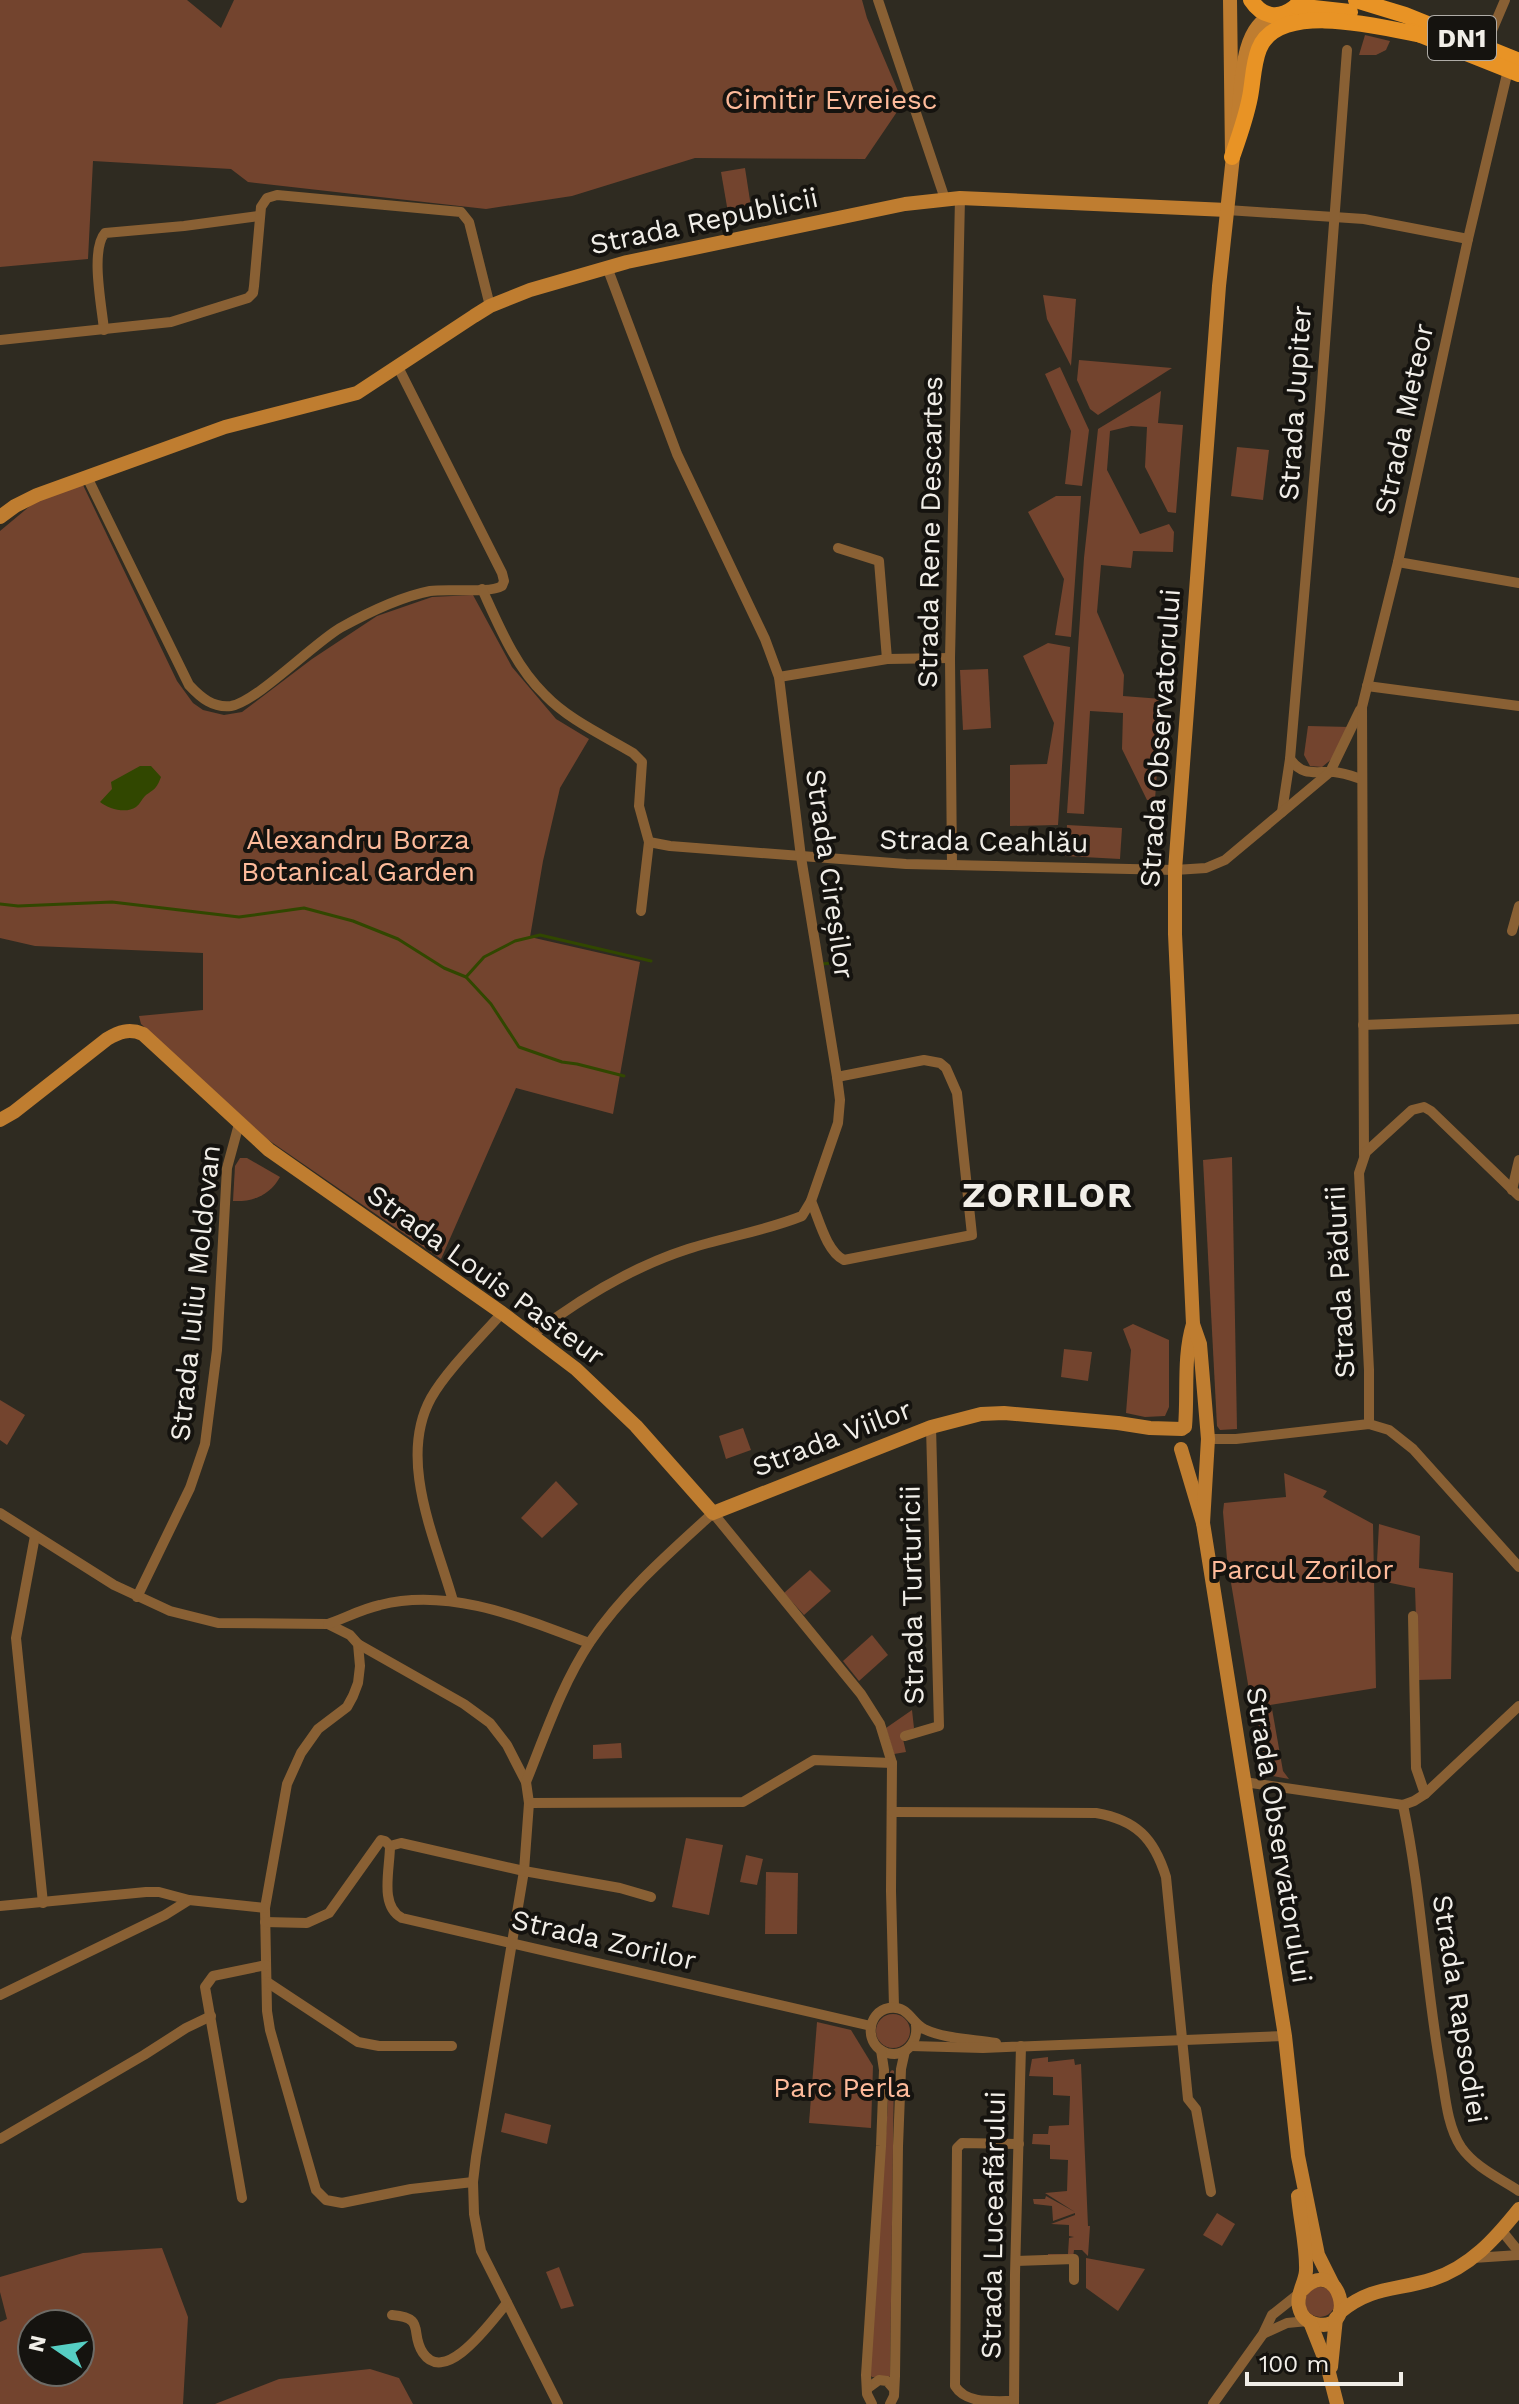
<svg xmlns="http://www.w3.org/2000/svg" width="1519" height="2404" viewBox="0 0 1519 2404" font-family="'Work Sans',sans-serif">
  <style>
    .green { fill: #73442e; fill-rule: evenodd }
    .water { fill: #314700 }
    .lines { fill: none; stroke-linecap: round; stroke-linejoin: round }
    .stream { stroke: #314700; stroke-width: 3 }
    .street { stroke: #896034; stroke-width: 10 }
    .secondary { stroke: #bf7d30; stroke-width: 14 }
    .primary { stroke: #e89325; stroke-width: 16 }
    .labels { text-anchor: middle; dominant-baseline: central; stroke-width: 8; stroke-linejoin: round; paint-order: stroke }
    .shield { fill: #15130f; stroke: #afaca7; stroke-width: 2 }
    .shield-label { font-size: 26px; font-weight: bold; fill: #f1eee8 }
    .park-label { font-size: 28px; fill: #febb9b; stroke: #15130f }
    .street-label { font-size: 28px; fill: #f1eee8; stroke: #15130f }
    .district-label { font-size: 36px; font-weight: bold; letter-spacing: 2px; fill: #f1eee8; stroke: #15130f }
  </style>
  <rect width="100%" height="100%" fill="#2f2b21"/>
  <g class="green">
    <path d="M0,0H187L221,28L234,0H862L867,18L903,103L865,159L695,158L572,196L486,209L248,182L231,169L93,161L88,259L0,267Z"/>
    <path d="M1365,35L1390,41L1386,50L1376,55H1359Z"/>
    <path d="M745,168L753,220L730,224L721,172Z"/>
    <path d="M1043,295L1076,299L1071,366L1047,319Z"/>
    <path d="M1079,360L1172,368L1098,415L1090,409L1077,380Z"/>
    <path d="M1060,367L1089,430L1082,486L1065,484L1071,431L1045,374Z"/>
    <path d="M1161,391L1158,423L1183,425L1176,513L1168,512L1145,467L1147,427L1131,426L1110,431L1107,470L1140,534L1169,524L1174,532L1173,552L1133,551L1131,568L1101,565L1097,612L1124,675L1123,696L1162,699L1155,800H1147L1122,749L1123,713L1090,711L1084,814L1067,813L1084,558L1098,429Z"/>
    <path d="M1237,447L1269,450L1263,500L1231,496Z"/>
    <path d="M83,485L177,681L193,703L203,710L224,715L242,712L312,659L377,616L432,597L473,595L512,667L556,719L589,739L560,788L543,861L530,937L640,962L613,1114L516,1088L441,1259L267,1139L141,1024L139,1016L203,1010V953L35,946L0,938V531L36,501Z"/>
    <path d="M1056,496H1081L1071,637L1055,635L1064,579L1028,512Z"/>
    <path d="M1048,643L1070,647L1058,825L1010,826V765L1047,764L1054,723L1023,656Z"/>
    <path d="M988,669L991,728L963,730L960,670Z"/>
    <path d="M1308,726L1350,727L1333,758L1322,767L1310,766L1304,755Z"/>
    <path d="M1067,825L1122,828L1120,859L1065,856Z"/>
    <path d="M1232,1157L1237,1429L1220,1430L1217,1426L1203,1160Z"/>
    <path d="M240,1158H247L280,1177C270,1195 253,1202 233,1201L235,1166Z"/>
    <path d="M1133,1324L1169,1340V1407L1165,1416L1145,1417L1126,1413L1131,1350L1123,1329Z"/>
    <path d="M1064,1349L1092,1352L1088,1381L1061,1377Z"/>
    <path d="M0,1400L25,1415L7,1445L0,1440Z"/>
    <path d="M743,1428L751,1450L726,1459L719,1436Z"/>
    <path d="M1284,1473L1327,1491L1323,1497L1373,1524L1376,1688L1252,1708L1227,1559L1223,1512L1224,1503L1286,1497Z"/>
    <path d="M556,1481L578,1504L542,1538L521,1518Z"/>
    <path d="M1379,1524L1420,1536L1419,1568L1453,1573L1451,1679L1418,1680L1415,1588L1376,1580Z"/>
    <path d="M810,1570L831,1591L804,1615L784,1593Z"/>
    <path d="M872,1635L888,1655L859,1681L843,1661Z"/>
    <path d="M1272,1709L1283,1771L1289,1779L1267,1775L1256,1712Z"/>
    <path d="M912,1710L914,1728L902,1735L906,1752L894,1754L886,1728Z"/>
    <path d="M621,1743L622,1758L593,1759V1745Z"/>
    <path d="M686,1838L723,1845L709,1915L672,1907Z"/>
    <path d="M746,1855L763,1859L757,1885L740,1882Z"/>
    <path d="M766,1872L798,1873L797,1934H765Z"/>
    <circle cx="893" cy="2031" r="17"/>
    <path d="M817,2022L851,2030L873,2066L871,2128L809,2123Z"/>
    <path d="M1048,2057V2062L1074,2059L1075,2065L1081,2064L1088,2226H1090L1088,2256L1082,2250H1074L1073,2258L1048,2259V2254H1068L1069,2238L1074,2237L1069,2236V2225L1051,2224L1075,2215V2213L1053,2221L1052,2206L1034,2204L1033,2199H1045L1046,2196L1075,2212L1045,2193L1067,2191L1068,2160L1050,2159V2145L1032,2144L1033,2134H1048L1049,2126L1069,2125L1070,2096L1053,2095V2077L1029,2076L1032,2059Z"/>
    <path d="M892,2070L894,2071L890,2376L888,2378L872,2377L870,2375L890,2072Z"/>
    <path d="M505,2113L551,2125L547,2144L501,2132Z"/>
    <path d="M1217,2213L1235,2224L1222,2246L1203,2235Z"/>
    <path d="M162,2248L188,2317L183,2404H0V2322L7,2319L0,2292V2277L83,2253ZM32,2324H80V2372H32Z"/>
    <path d="M1086,2258L1145,2269L1118,2311L1086,2288Z"/>
    <path d="M559,2267L574,2306L561,2309L546,2272Z"/>
    <circle cx="1320" cy="2302" r="15"/>
    <path d="M370,2369L399,2378L413,2404H215L279,2379Z"/>
  </g>
  <path class="water" d="M140,766H151L161,777C156,790 155,788 145,796C142,799 140,804 136,807C126,814 109,809 100,802L112,789L111,782Z"/>
  <g class="lines">
    <g class="stream">
      <path d="M0,904L18,906L112,902L239,917L304,908L353,921L398,939L444,968L466,977L491,1004L519,1047L562,1062L577,1064L624,1076"/>
      <path d="M821,964L842,962"/>
      <path d="M466,977L484,957L515,941L540,935L651,961"/>
    </g>
    <g class="street">
      <path d="M878,0L945,199"/>
      <path d="M1485,47L1505,0"/>
      <path d="M1227,210L1364,219L1468,239"/>
      <path d="M104,330C102,307 90,250 105,233L184,226L259,216"/>
      <path d="M0,340L171,322L248,298L253,293L254,286L261,207L267,198L277,195L461,212L469,222L490,306"/>
      <path d="M87,477L189,685C201,698 213,708 231,706C256,702 313,644 340,628C367,613 400,597 430,591C449,588 488,594 502,586L504,581L502,573L398,367"/>
      <path d="M838,548L879,561L887,659"/>
      <path d="M1398,562L1519,583"/>
      <path d="M482,589C499,626 515,666 545,695C569,720 603,735 633,753L642,762L639,806L649,842L641,911"/>
      <path d="M779,677L887,659L950,658"/>
      <path d="M1367,686L1519,706"/>
      <path d="M1290,759C1303,777 1315,771 1334,772C1344,773 1352,776 1361,779"/>
      <path d="M1282,812L1290,759L1320,410L1347,50"/>
      <path d="M649,842L670,846L906,864L1175,870L1206,868L1225,860L1330,772L1360,710"/>
      <path d="M952,865L950,658L960,198"/>
      <path d="M1512,931L1519,906"/>
      <path d="M1363,1025L1519,1019"/>
      <path d="M1364,1155L1362,707L1398,562L1468,239L1508,70"/>
      <path d="M1512,1190L1519,1160"/>
      <path d="M811,1201C819,1219 826,1251 844,1260L972,1235L957,1093L946,1068L940,1063L924,1060L837,1077"/>
      <path d="M531,1336C578,1300 632,1267 688,1249C725,1237 765,1231 802,1216L811,1201L838,1123L840,1100L837,1077L801,857L779,677L765,639L677,454L607,267"/>
      <path d="M1369,1424V1370L1359,1173L1366,1152L1412,1110L1424,1107L1431,1111L1519,1196"/>
      <path d="M1208,1439H1236L1369,1424L1389,1430L1413,1449L1519,1567"/>
      <path d="M0,1513L114,1585L170,1611L218,1623L328,1624L350,1635L358,1644L360,1666L358,1683L353,1696L347,1707L318,1729L301,1753L287,1784L265,1908L267,2011L270,2030L316,2190L326,2200L342,2203L411,2189L473,2182"/>
      <path d="M35,1536L16,1638L43,1903"/>
      <path d="M137,1597L190,1488L205,1444L217,1350L227,1168L239,1124"/>
      <path d="M453,1601C436,1540 397,1460 431,1398C447,1370 480,1338 502,1313"/>
      <path d="M1413,1616L1416,1768L1425,1794"/>
      <path d="M328,1624C345,1618 362,1609 380,1605C451,1587 524,1619 589,1643"/>
      <path d="M358,1644L464,1704L490,1723L507,1745L526,1782L529,1803L524,1871L476,2157L473,2182L474,2214L481,2251L558,2404"/>
      <path d="M905,1736L939,1726L931,1427"/>
      <path d="M526,1782C545,1735 562,1684 590,1642C624,1592 669,1553 713,1513L861,1694L880,1724L892,1763L891,1891L894,2007"/>
      <path d="M1244,1782L1403,1805L1414,1801L1425,1794L1519,1706"/>
      <path d="M529,1803L743,1802L814,1760L892,1763"/>
      <path d="M1403,1805C1421,1890 1425,1979 1440,2065C1445,2091 1446,2124 1461,2147C1475,2167 1499,2178 1519,2191"/>
      <path d="M892,1812L1096,1813C1136,1820 1154,1838 1166,1877L1188,2099L1196,2109L1211,2192"/>
      <path d="M390,1846C390,1869 379,1906 402,1918L871,2026"/>
      <path d="M0,1906L146,1892H159L189,1900L265,1908"/>
      <path d="M265,1922L307,1923L329,1913L381,1840L385,1841L390,1846L401,1843L524,1871L620,1888L651,1897"/>
      <path d="M267,1982L358,2042L379,2046H452"/>
      <path d="M0,1995L165,1915L189,1900"/>
      <path d="M916,2025C918,2042 906,2058 887,2053C864,2046 866,2012 889,2008C908,2005 911,2022 924,2029C945,2039 972,2039 996,2043"/>
      <path d="M911,2046L983,2048L1285,2036"/>
      <path d="M0,2139L144,2055L186,2028L211,2016"/>
      <path d="M242,2198L205,1987L213,1976L266,1965"/>
      <path d="M1502,2231L1519,2252"/>
      <path d="M1473,2258L1519,2255"/>
      <path d="M1016,2261L1074,2259V2280"/>
      <path d="M392,2315C427,2318 409,2332 423,2353C446,2387 493,2319 507,2303"/>
      <path d="M1265,2333L1287,2323L1308,2321"/>
      <path d="M868,2388L879,2380L887,2381L893,2388"/>
      <path d="M1014,2401C992,2401 966,2404 955,2386L957,2148L962,2143L1019,2144"/>
      <path d="M872,2404L867,2394L866,2375L881,2146L884,2070L881,2050"/>
      <path d="M890,2404L894,2396L895,2376L898,2146L901,2069L905,2051"/>
      <path d="M1014,2404L1015,2274L1021,2046"/>
      <path d="M1213,2404L1263,2334L1272,2315L1301,2292"/>
    </g>
    <g class="secondary">
      <path d="M1230,0L1232,155"/>
      <path d="M1237,126C1242,95 1238,26 1273,16"/>
      <path d="M0,517L15,506L37,495L225,427L357,393L474,316L490,306L530,290L627,262L905,204L960,198L1227,210"/>
      <path d="M0,1120L14,1112L107,1039C119,1032 129,1028 143,1034L269,1150L502,1313L576,1369L636,1426L713,1513L931,1427L981,1414L1004,1413L1118,1423L1150,1428L1182,1429"/>
      <path d="M1185,1427C1188,1393 1183,1357 1193,1324"/>
      <path d="M1181,1449L1203,1523L1285,2036L1298,2156L1318,2255L1333,2285"/>
      <path d="M1203,1523L1208,1439L1200,1344L1193,1324L1175,934V870L1219,286L1234,147"/>
      <path d="M1298,2196C1300,2220 1307,2247 1306,2271C1305,2283 1296,2295 1299,2307C1301,2316 1307,2322 1316,2324C1360,2334 1339,2252 1302,2290"/>
      <path d="M1340,2312C1373,2285 1397,2291 1433,2279C1470,2267 1495,2239 1519,2209"/>
      <path d="M1310,2322L1327,2365L1337,2404"/>
      <path d="M1331,2367L1336,2318"/>
    </g>
    <g class="primary">
      <path d="M1251,0C1262,17 1278,20 1294,8"/>
      <path d="M1356,0L1405,15L1519,61"/>
      <path d="M1296,6L1350,12"/>
      <path d="M1411,31L1519,74"/>
      <path d="M1232,157C1239,137 1246,118 1250,97C1253,82 1253,64 1259,49C1278,0 1382,27 1421,35"/>
    </g>
  </g>
  <g class="labels">
    <rect class="shield" x="1428" y="16" width="68" height="44" rx="6"/>
    <g class="shield-label">
      <text x="1462" y="38">DN1</text>
    </g>
    <g class="park-label">
      <text x="831" y="99">Cimitir Evreiesc</text>
      <text x="358" y="839">Alexandru Borza<tspan x="358" dy="32">Botanical Garden</tspan></text>
      <text x="1302" y="1569">Parcul Zorilor</text>
      <text x="842" y="2087">Parc Perla</text>
    </g>
    <g class="street-label">
      <text transform="translate(704 221) rotate(-12)">Strada Republicii</text>
      <text transform="translate(1295 403) rotate(-86)">Strada Jupiter</text>
      <text transform="translate(1404 419) rotate(-78)">Strada Meteor</text>
      <text transform="translate(930 532) rotate(-89)">Strada Rene Descartes</text>
      <text transform="translate(1160 738) rotate(-86)">Strada Observatorului</text>
      <text transform="translate(984 841) rotate(1)">Strada Ceahlău</text>
      <text transform="translate(830 874) rotate(82)">Strada Cireșilor</text>
      <text transform="translate(486 1275) rotate(36)">Strada Louis Pasteur</text>
      <text transform="translate(1340 1282) rotate(-93)">Strada Pădurii</text>
      <text transform="translate(195 1293) rotate(-84)">Strada Iuliu Moldovan</text>
      <text transform="translate(832 1438) rotate(-21)">Strada Viilor</text>
      <text transform="translate(912 1595) rotate(-91)">Strada Turturicii</text>
      <text transform="translate(1279 1835) rotate(81)">Strada Observatorului</text>
      <text transform="translate(604 1940) rotate(13)">Strada Zorilor</text>
      <text transform="translate(1460 2009) rotate(81)">Strada Rapsodiei</text>
      <text transform="translate(993 2225) rotate(-89)">Strada Luceafărului</text>
    </g>
    <g class="district-label">
      <text x="1048" y="1195">ZORILOR</text>
    </g>
  </g>
  <g transform="translate(56 2348) rotate(283)"><circle r="38" fill="#15130f" stroke="#6d6b66" stroke-width="2"/>
  <path d="M0-6L14 30L0 20L-14 30Z" fill="#56cec3"/>
  <text y="-12" font-size="22" font-weight="bold" text-anchor="middle" fill="#f1eee8">N</text>
  </g>
  <path d="M1247 2372v12h154v-12" fill="none" stroke="#f1eee8" stroke-width="4"/>
  <text x="1259" y="2372" font-size="24" fill="#f1eee8" stroke="#15130f" stroke-width="6" paint-order="stroke">100 m</text>
</svg>
